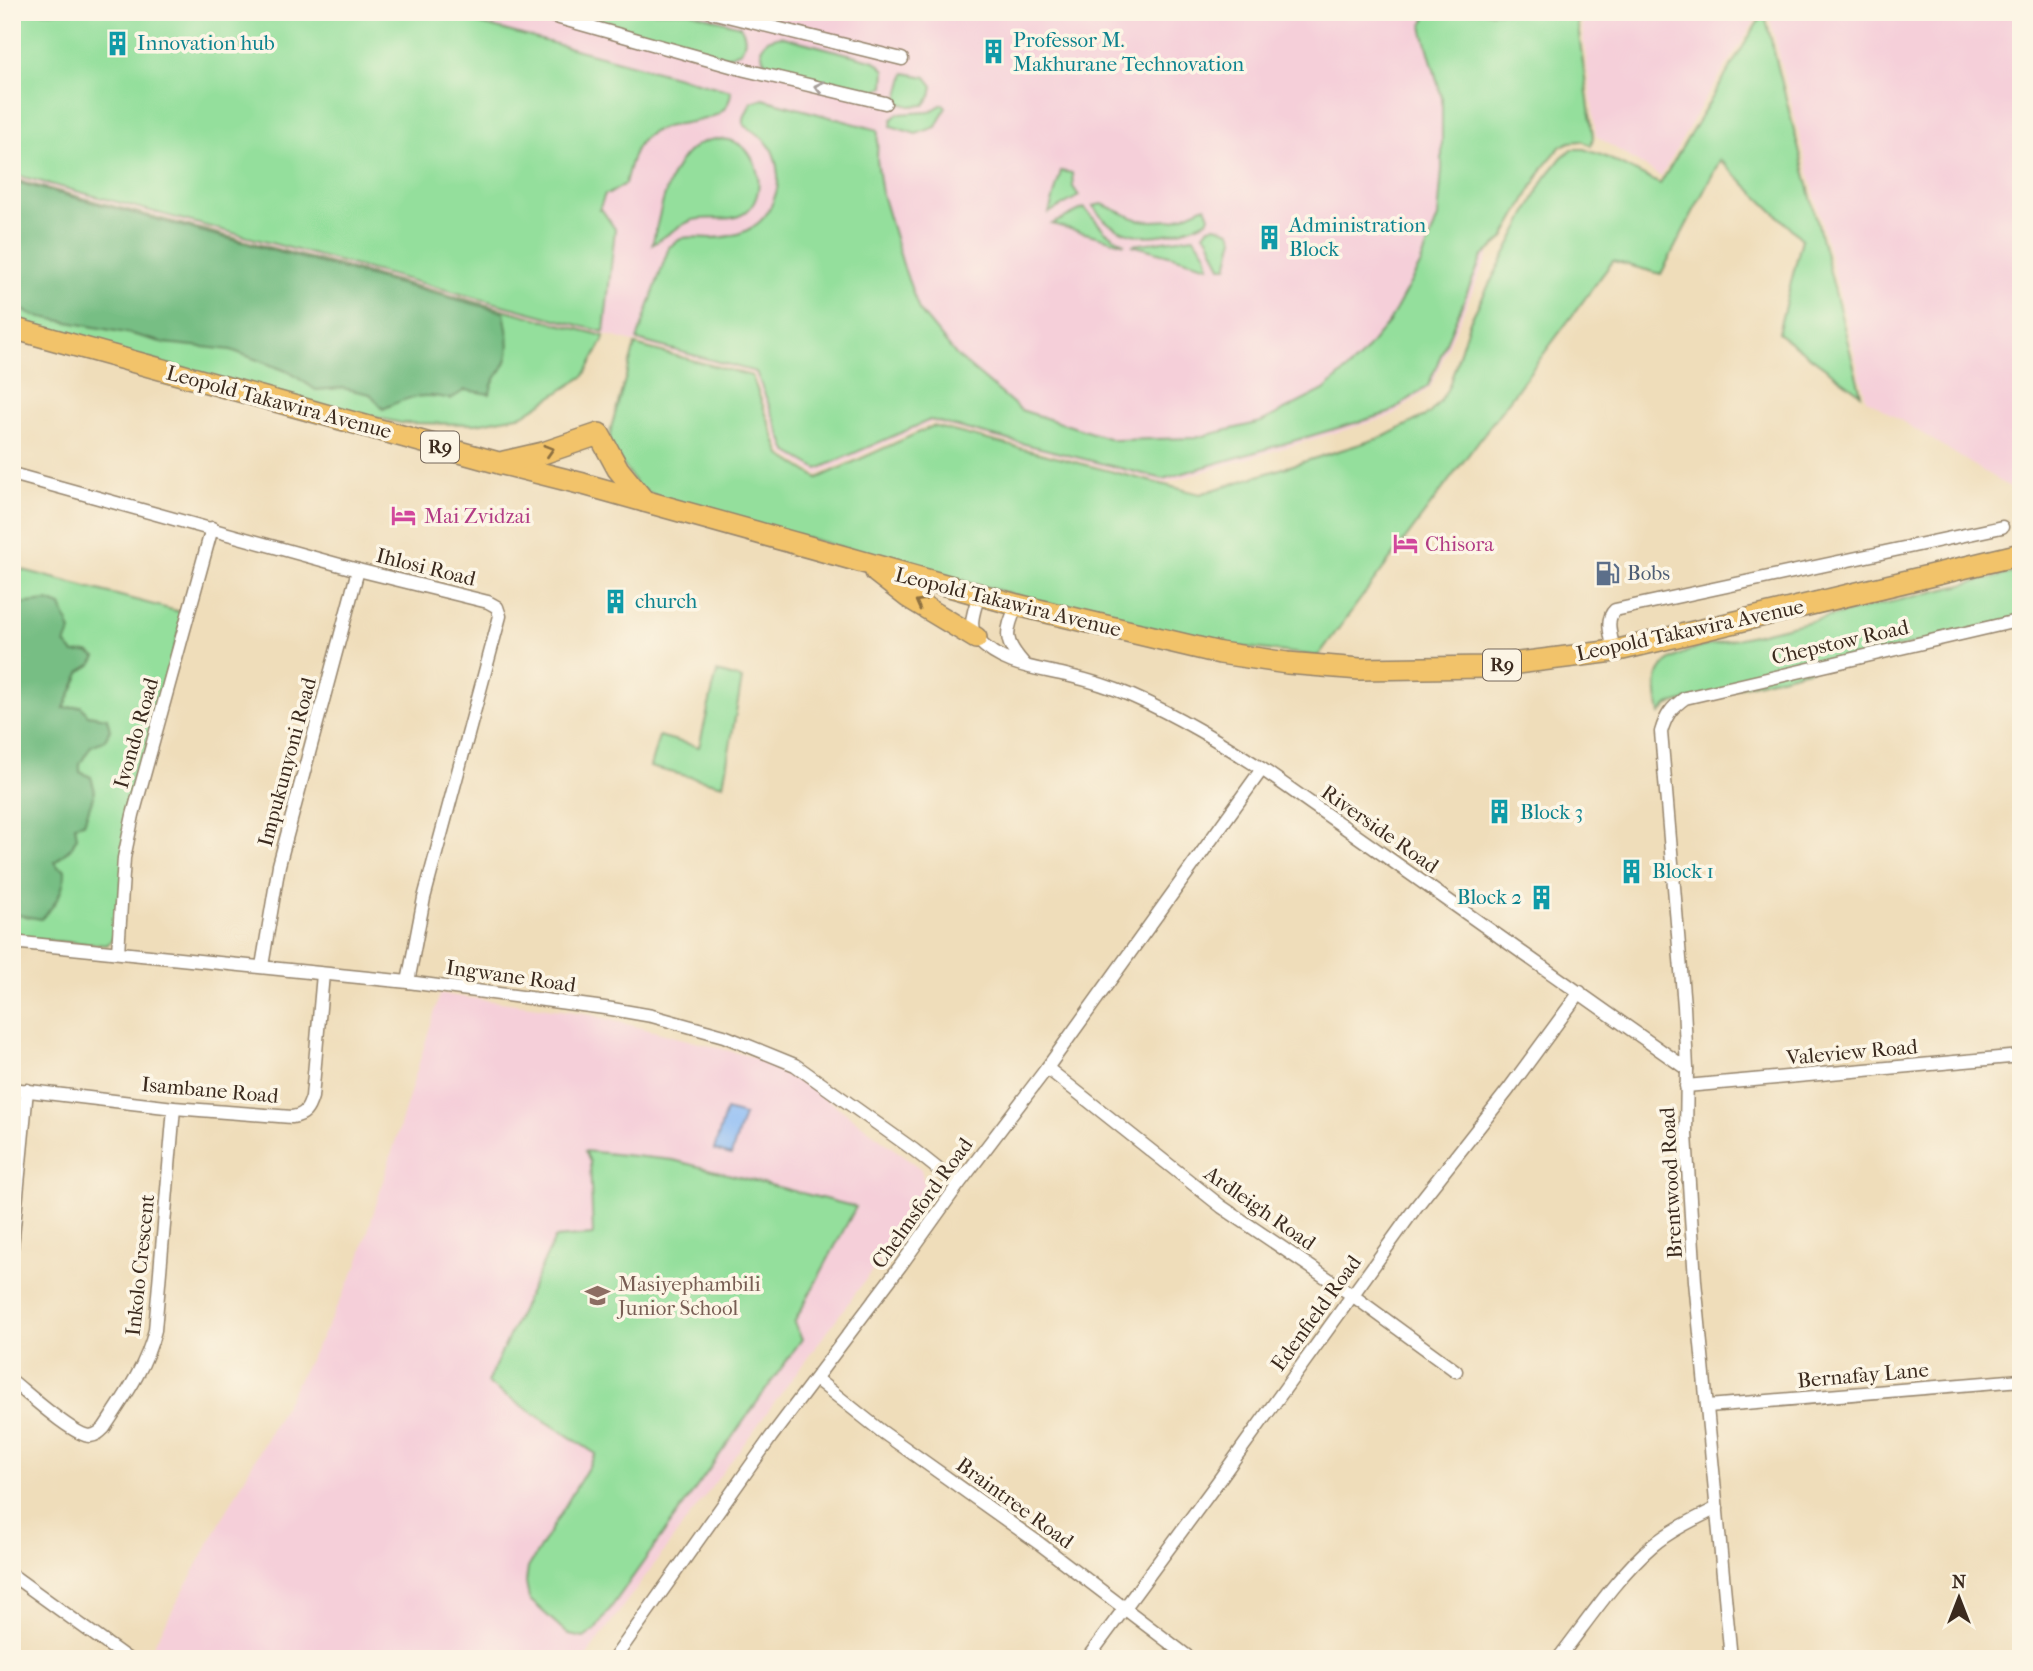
<svg xmlns="http://www.w3.org/2000/svg" width="2033" height="1671" viewBox="0 0 2033 1671" font-family="'IM FELL French Canon',serif">
  <style>
    .built { fill: #f5cfd9 }
    .green { fill: #94df9c; stroke: #68845d; stroke-width: 2 }
    .forest { fill: #77be84; stroke: #597451; stroke-width: 2 }
    .water { fill: #8bbbf6; stroke: #63728a; stroke-width: 2 }
    .lines { fill: none; stroke-linecap: round; stroke-linejoin: round }
    .minor-casing { stroke: #95846c; stroke-width: 15 }
    .trunk-casing { stroke: #95846c; stroke-width: 24 }
    .minor { stroke: #fff; stroke-width: 12 }
    .trunk { stroke: #f2c36a; stroke-width: 21 }
    .oneway { stroke: #a79f9a }
    .oneway2 { stroke: #8d6f40 }
    .labels { text-anchor: middle; dominant-baseline: central; stroke-width: 7; stroke-linejoin: round; paint-order: stroke }
    .shield { fill: #fcf5e5; stroke: #75675a; stroke-width: 2 }
    .shield-label { font-size: 19px; font-weight: bold; fill: #3b2a1e }
    .culture-label { font-size: 21px; fill: #0d838f; stroke: #fcf5e5; text-anchor: start }
    .street-label { font-size: 21px; fill: #3b2a1e; stroke: #fcf5e5 }
    .hotel-label { font-size: 21px; fill: #b23c85; stroke: #fcf5e5; text-anchor: start }
    .service-label { font-size: 21px; fill: #4e5e75; stroke: #fcf5e5; text-anchor: start }
    .education-label { font-size: 21px; fill: #785e54; stroke: #fcf5e5; text-anchor: start }
  </style>
  <rect width="100%" height="100%" fill="#fcf5e5"/>
  <filter id="ink" filterUnits="userSpaceOnUse"><feTurbulence type="fractalNoise" baseFrequency=".0143" numOctaves="2"/><feDisplacementMap in="SourceGraphic" scale="14" xChannelSelector="R" yChannelSelector="G"/><feConvolveMatrix kernelMatrix="1 2 1 2 8 2 1 2 1" color-interpolation-filters="sRGB"/></filter>
  <filter id="wash" filterUnits="userSpaceOnUse"><feTurbulence type="fractalNoise" baseFrequency=".00686" numOctaves="4" result="noise"/><feDisplacementMap in="SourceGraphic" scale="28" xChannelSelector="R" yChannelSelector="G"/><feGaussianBlur stdDeviation="1.57" result="paint"/><feColorMatrix in="noise" values="0 0 0 0 0 0 0 0 0 0 0 0 0 0 0 0 0 1.4 0 .05"/><feComposite in="paint" operator="in"/></filter>
  <g filter="url(#wash)">
    <rect width="100%" height="100%" fill="#efddba"/>
    <!-- built -->
    <g class="built">
      <path d="M 12,12 L 1556,12 L 1515,194 L 1430,388 L 1392,416 L 1165,483 L 932,423 L 818,475 L 783,453 L 754,374 L 12,177 Z"/>
      <path d="M 1580,12 L 1761,12 L 1703,103 L 1661,177 L 1596,136 Z"/>
      <path d="M 1768,12 L 2021,12 L 2021,489 L 2014,490 L 1866,399 Z"/>
      <path d="M 440,994 L 584,1013 L 780,1064 L 921,1169 L 927,1197 L 584,1659 L 146,1659 L 327,1327 L 358,1264 Z"/>
    </g>
    <!-- green -->
    <g class="green">
      <path d="M 12,12 L 437,12 L 731,91 C 729,133 667,114 643,139 C 632,151 629,169 625,184 L 609,194 L 605,194 L 599,210 L 602,210 L 615,229 L 604,332 L 12,174 Z"/>
      <path d="M 563,12 L 690,12 L 740,26 C 746,34 746,43 741,51 L 727,57 Z"/>
      <path d="M 1429,12 L 1576,12 L 1593,137 L 1591,146 L 1582,141 L 1570,142 L 1561,146 L 1544,166 L 1503,239 L 1482,257 L 1428,386 L 1389,413 L 1163,479 L 930,420 L 818,469 L 787,451 L 756,372 L 637,340 L 669,247 C 674,244 677,240 683,238 C 691,236 701,238 710,238 C 734,238 759,230 770,208 C 775,198 779,187 778,176 C 776,148 768,140 744,125 L 744,118 L 751,102 L 763,99 L 878,130 L 877,160 L 882,194 L 904,268 L 919,310 L 957,356 L 1021,410 L 1114,440 L 1195,438 L 1261,422 L 1324,390 L 1359,359 L 1389,322 L 1420,265 L 1438,217 L 1442,169 L 1442,98 L 1423,31 L 1423,23 Z"/>
      <path d="M 1764,12 L 1861,394 L 1778,333 L 1802,239 L 1720,160 L 1661,274 L 1613,261 L 1318,656 L 1225,645 L 1044,603 L 658,497 L 638,487 L 609,444 L 611,428 L 635,345 L 752,376 L 781,455 L 818,478 L 933,426 L 1200,494 L 1383,437 L 1429,414 L 1440,402 L 1449,386 L 1469,323 L 1545,178 L 1562,157 L 1572,149 L 1584,149 L 1606,157 L 1660,184 Z"/>
      <path d="M 780,36 L 875,61 L 885,70 L 884,86 L 873,94 L 865,95 L 771,68 L 763,59 L 761,49 L 767,40 Z"/>
      <path d="M 905,73 L 926,77 L 933,86 L 931,96 L 924,105 L 910,106 L 899,103 L 898,99 Z"/>
      <path d="M 943,104 L 946,107 L 936,127 L 916,134 L 891,126 L 892,119 L 897,114 L 929,112 Z"/>
      <path d="M 716,139 C 722,139 730,139 737,143 C 760,155 767,195 746,212 C 731,224 709,215 693,220 C 677,226 666,236 652,245 C 662,209 669,144 716,139 Z"/>
      <path d="M 1061,171 L 1072,173 L 1073,187 L 1079,196 L 1049,213 Z"/>
      <path d="M 12,179 L 604,336 L 603,341 L 584,376 L 523,415 L 476,424 L 401,423 L 303,402 L 12,322 Z"/>
      <path d="M 1102,204 L 1138,220 L 1153,221 L 1174,220 L 1205,206 L 1209,216 L 1207,221 C 1168,238 1120,248 1093,206 Z"/>
      <path d="M 1084,208 L 1105,231 L 1125,244 L 1052,224 Z"/>
      <path d="M 1216,226 L 1230,231 L 1234,238 L 1227,267 L 1221,267 L 1209,239 L 1204,234 L 1209,227 Z"/>
      <path d="M 1194,237 L 1206,253 L 1209,266 L 1132,245 Z"/>
      <path d="M 12,567 L 184,613 L 130,814 L 116,935 L 107,945 L 12,938 Z"/>
      <path d="M 2021,571 L 2021,617 L 1668,705 L 1660,714 C 1653,674 1653,665 1694,649 Z"/>
      <path d="M 717,672 L 742,679 L 723,785 L 650,767 L 659,736 L 699,747 Z"/>
      <path d="M 585,1151 L 673,1160 L 856,1207 L 794,1323 L 802,1339 L 595,1630 L 584,1638 L 569,1635 L 529,1599 L 526,1582 L 528,1568 L 596,1454 L 487,1383 L 555,1238 L 593,1235 L 590,1162 Z"/>
    </g>
    <!-- forest -->
    <g class="forest">
      <path d="M 12,181 L 504,312 C 507,331 514,352 502,369 C 495,379 492,381 490,394 L 465,390 L 451,399 C 425,393 408,396 383,409 L 370,394 L 342,388 L 316,390 L 289,372 L 231,350 L 164,343 L 131,334 L 36,316 L 12,306 Z"/>
      <path d="M 48,601 L 61,606 L 71,631 L 65,643 L 74,653 L 88,652 L 96,657 L 92,664 L 81,671 L 64,708 L 81,706 L 88,715 L 107,718 L 110,730 L 104,741 L 91,746 L 80,764 L 80,772 L 91,777 L 95,791 L 84,823 L 75,825 L 77,837 L 71,848 L 55,862 L 58,867 L 65,870 C 65,889 55,906 41,919 L 12,914 L 12,602 L 17,604 Z"/>
    </g>
    <!-- water -->
    <path class="water" d="M 726,1110 L 744,1115 L 731,1155 L 714,1150 Z"/>
  </g>
  <g filter="url(#ink)">
    <g class="lines">
      <defs>
        <g id="minor">
          <path d="M 538,12 L 745,70 L 885,103"/>
          <path d="M 711,12 L 902,59"/>
          <path d="M 12,474 L 358,570 L 488,602 L 497,607 L 500,616 L 424,898 L 408,982"/>
          <path d="M 979,595 C 974,610 967,628 978,640 C 1001,665 1035,668 1066,675 C 1088,680 1111,687 1132,696 C 1178,716 1220,742 1262,769 L 1687,1069"/>
          <path d="M 1017,605 C 1004,634 1004,642 1025,665"/>
          <path d="M 1614,651 C 1612,638 1604,620 1615,610 L 2002,527"/>
          <path d="M 12,942 L 408,982 L 612,1009 L 652,1016 L 724,1036 L 795,1065 L 914,1150 L 958,1185"/>
          <path d="M 118,952 L 124,858 L 133,815 L 212,528"/>
          <path d="M 262,966 L 279,865 L 358,570"/>
          <path d="M 1047,1068 L 1222,1207 L 1352,1295 L 1456,1371"/>
          <path d="M 1686,1086 L 2021,1056"/>
          <path d="M 12,1089 L 174,1108 L 292,1117 C 305,1115 308,1110 312,1097 L 323,974"/>
          <path d="M 12,1247 L 27,1090"/>
          <path d="M 816,1379 L 881,1431 L 1040,1544 L 1191,1659"/>
          <path d="M 12,1381 C 27,1393 74,1436 90,1436 C 97,1435 100,1432 104,1428 C 125,1396 146,1367 155,1330 L 174,1108"/>
          <path d="M 1708,1406 L 2021,1380"/>
          <path d="M 12,1575 L 128,1659"/>
          <path d="M 614,1659 L 771,1437 L 901,1265 L 958,1185 L 1047,1068 L 1262,769"/>
          <path d="M 1087,1659 L 1214,1487 L 1416,1207 L 1508,1090 L 1580,992"/>
          <path d="M 1558,1659 C 1587,1622 1617,1576 1652,1546 C 1671,1530 1695,1519 1717,1508"/>
          <path d="M 1731,1659 L 1695,1281 L 1686,1134 L 1687,1069 L 1684,1006 L 1661,732 C 1666,715 1671,708 1685,698 L 2021,620"/>
        </g>
        <g id="trunk">
          <path d="M 12,328 L 499,463 L 583,484 L 1017,605 L 1220,653 L 1287,663 L 1360,669 L 1486,667 L 1614,651 L 2021,554"/>
          <path d="M 504,462 L 543,453 L 599,434 L 618,469 L 644,501"/>
          <path d="M 876,572 L 908,597 L 976,638"/>
        </g>
      </defs>
      <!-- minor casing -->
      <use href="#minor" class="minor-casing"/>
      <!-- trunk casing -->
      <use href="#trunk" class="trunk-casing"/>
      <!-- minor -->
      <use href="#minor" class="minor"/>
      <!-- trunk -->
      <use href="#trunk" class="trunk"/>
    </g>
    <!-- one-way arrows -->
    <defs><path id="oneway-chevron" d="M-2-3.5L2.5 0L-2 3.5" fill="none" stroke-width="1.6" stroke-linecap="round" stroke-linejoin="round" transform="scale(1.75)"/></defs>
    <use class="oneway" href="#oneway-chevron" transform="translate(819 87) rotate(-167)"/>
    <g class="oneway2">
      <use href="#oneway-chevron" transform="translate(549 450) rotate(-17)"/>
      <use href="#oneway-chevron" transform="translate(920 603) rotate(-151)"/>
    </g>
  </g>
  <!-- icons -->
  <defs>
    <symbol id="building-bare" viewBox="-9 -9 18 18"><path d="M-4-6H4V6H1V3H-1V6H-4ZM-2.5-4.3h1.7v1.8h-1.7ZM.8-4.3h1.7v1.8H.8ZM-2.5-1h1.7V.8h-1.7ZM.8-1h1.7V.8H.8Z" fill="#0f9aa8" stroke="#fcf5e5" stroke-width="2.5" paint-order="stroke"/></symbol>
    <symbol id="hotel-bare" viewBox="-9 -9 18 18"><path d="M-6-4.5h1.5V1H6V5H4.5V3h-9V5H-6ZM-4 0a1.8 1.8 0 1 1 3.6 0ZM.5 0V-2.5h3Q6-2.5 6 0Z" fill="#d1479c" stroke="#fcf5e5" stroke-width="2.5" paint-order="stroke"/></symbol>
    <symbol id="fuel-bare" viewBox="-9 -9 18 18"><path d="M-5.5-6h7V0h2V4h1.3V-2.5L3-4.5l.8-.8L6-3V5H2.5V1h-1V6h-7ZM-4.2-4.7v3.2H.2V-4.7Z" fill="#5c6f8a" stroke="#fcf5e5" stroke-width="2.5" paint-order="stroke"/></symbol>
    <symbol id="school-bare" viewBox="-9 -9 18 18"><path d="M0-5L7-2L0 1L-7-2ZM-4 1L0 2.5L4 1V4Q0 6-4 4Z" fill="#8d6e63" stroke="#fcf5e5" stroke-width="2.5" paint-order="stroke"/></symbol>
  </defs>
  <g fill-rule="evenodd">
    <use href="#building-bare" x="100" y="26" width="35" height="35"/>
    <use href="#building-bare" x="976" y="34" width="35" height="35"/>
    <use href="#building-bare" x="1252" y="220" width="35" height="35"/>
    <use href="#hotel-bare" x="386" y="498" width="35" height="35"/>
    <use href="#hotel-bare" x="1388" y="526" width="35" height="35"/>
    <use href="#fuel-bare" x="1590" y="556" width="35" height="35"/>
    <use href="#building-bare" x="598" y="584" width="35" height="35"/>
    <use href="#building-bare" x="1482" y="794" width="35" height="35"/>
    <use href="#building-bare" x="1614" y="854" width="35" height="35"/>
    <use href="#building-bare" x="1524" y="880" width="35" height="35"/>
    <use href="#school-bare" x="580" y="1278" width="35" height="35"/>
  </g>
  <g class="labels">
    <!-- shield labels -->
    <g class="shield">
      <rect x="421" y="431.5" width="38" height="31" rx="5"/>
      <rect x="1483" y="649.5" width="38" height="31" rx="5"/>
    </g>
    <g class="shield-label">
      <text x="440" y="447">R9</text>
      <text x="1502" y="665">R9</text>
    </g>
    <!-- culture labels -->
    <g class="culture-label">
      <text x="1013" y="40">Professor M.<tspan x="1013" dy="24">Makhurane Technovation</tspan></text>
      <text x="137" y="43">Innovation hub</text>
      <text x="1289" y="225">Administration<tspan x="1289" dy="24">Block</tspan></text>
      <text x="635" y="601">church</text>
      <text x="1520" y="812">Block 3</text>
      <text x="1652" y="871">Block 1</text>
      <text x="1522" y="897" text-anchor="end">Block 2</text>
    </g>
    <!-- street labels -->
    <g class="street-label">
      <text transform="translate(279 402) rotate(15)">Leopold Takawira Avenue</text>
      <text transform="translate(426 567) rotate(14)">Ihlosi Road</text>
      <text transform="translate(1008 602) rotate(14)">Leopold Takawira Avenue</text>
      <text transform="translate(1690 630) rotate(-12)">Leopold Takawira Avenue</text>
      <text transform="translate(1840 642) rotate(-13)">Chepstow Road</text>
      <text transform="translate(136 733) rotate(-74)">Ivondo Road</text>
      <text transform="translate(287 762) rotate(-75)">Impukunyoni Road</text>
      <text transform="translate(1380 829) rotate(35)">Riverside Road</text>
      <text transform="translate(511 976) rotate(8)">Ingwane Road</text>
      <text transform="translate(1852 1052) rotate(-5)">Valeview Road</text>
      <text transform="translate(210 1090) rotate(5)">Isambane Road</text>
      <text transform="translate(1671 1183) rotate(-93)">Brentwood Road</text>
      <text transform="translate(922 1203) rotate(-54)">Chelmsford Road</text>
      <text transform="translate(1260 1208) rotate(35)">Ardleigh Road</text>
      <text transform="translate(140 1265) rotate(-84)">Inkolo Crescent</text>
      <text transform="translate(1316 1313) rotate(-54)">Edenfield Road</text>
      <text transform="translate(1863 1375) rotate(-5)">Bernafay Lane</text>
      <text transform="translate(1015 1503) rotate(36)">Braintree Road</text>
    </g>
    <!-- hotel labels -->
    <g class="hotel-label">
      <text x="424" y="516">Mai Zvidzai</text>
      <text x="1425" y="544">Chisora</text>
    </g>
    <!-- service labels -->
    <g class="service-label">
      <text x="1627" y="573">Bobs</text>
    </g>
    <!-- education labels -->
    <g class="education-label">
      <text x="618" y="1284">Masiyephambili<tspan x="618" dy="24">Junior School</tspan></text>
    </g>
  </g>
  <!-- margin -->
  <rect width="2033" height="1671" fill="none" stroke="#fcf5e5" stroke-width="42"/>
  <!-- north arrow -->
  <g transform="translate(1959 1598)" stroke="#fcf5e5" stroke-width="5" paint-order="stroke">
  <path d="M0-5L12 26L0 18L-12 26Z" fill="#3b2a1e"/>
  <text y="-10" font-size="19" font-weight="bold" text-anchor="middle" fill="#3b2a1e">N</text>
  </g>
</svg>
